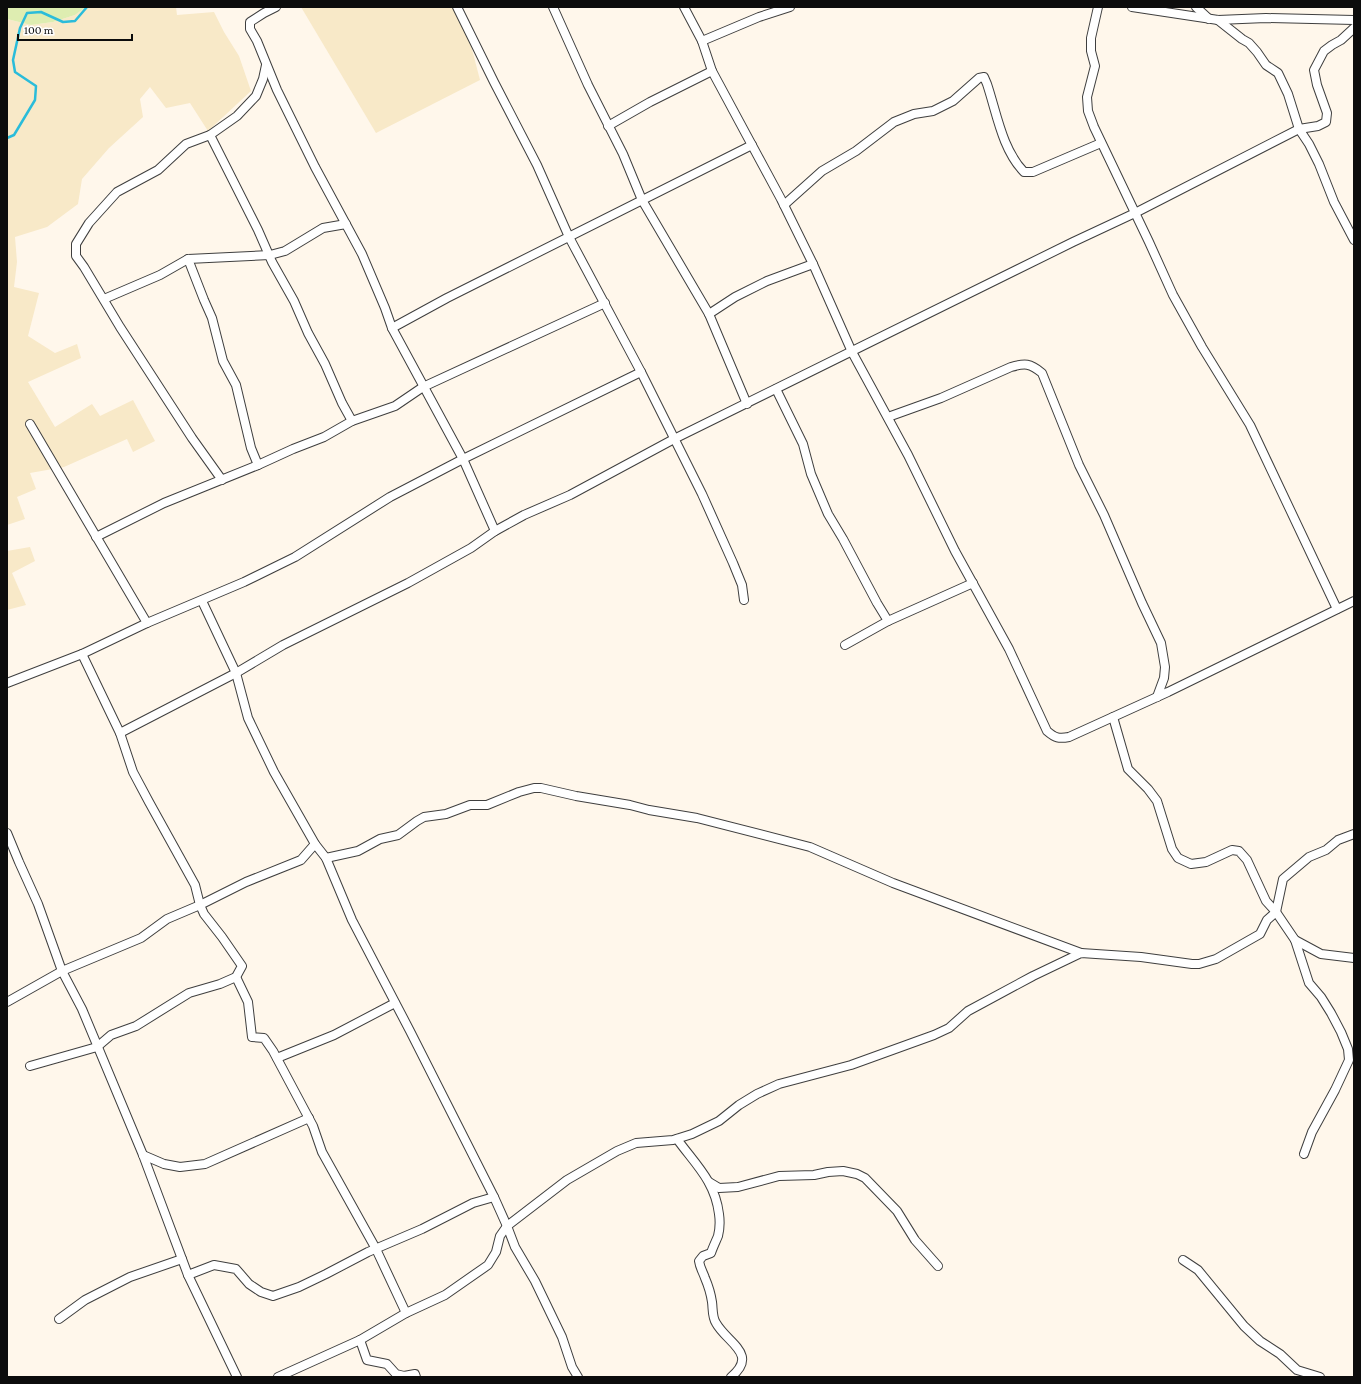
<svg xmlns="http://www.w3.org/2000/svg" width="1361" height="1384" viewBox="0 0 1361 1384" font-family="'Crimson Pro',serif">
  <style>
    .farmland { fill: #f8e9c8 }
    .green { fill: #deedb1 }
    .lines { fill: none; stroke-linecap: round; stroke-linejoin: round }
    .stream { stroke: #2abcda; stroke-width: 2.5 }
    .street-casing { stroke: #3f3f3f; stroke-width: 10 }
    .street { stroke: #fff; stroke-width: 8 }
  </style>
  <rect width="100%" height="100%" fill="#fff7eb"/>
  <!-- farmland -->
  <g class="farmland">
    <path d="M 86,7 L 176,7 L 177,15 L 214,12 L 224,32 L 239,56 L 251,91 L 208,131 L 190,103 L 166,108 L 150,87 L 140,99 L 143,117 L 109,148 L 82,179 L 78,204 L 47,227 L 15,237 L 17,262 L 14,287 L 39,293 L 28,336 L 55,353 L 77,344 L 81,358 L 28,382 L 55,427 L 92,404 L 100,416 L 133,400 L 155,441 L 133,452 L 127,439 L 64,467 L 30,473 L 36,489 L 17,497 L 25,519 L 7,525 L 7,19 L 31,25 L 53,22 L 75,15 Z"/>
    <path d="M 301,7 L 461,7 L 480,80 L 376,133 Z"/>
    <path d="M 30,547 L 35,561 L 12,573 L 26,605 L 7,610 L 7,551 Z"/>
  </g>
  <!-- green -->
  <path class="green" d="M 7,7 L 86,7 L 75,15 L 53,22 L 31,25 L 7,19 Z"/>
  <g class="lines">
    <!-- stream -->
    <path class="stream" d="M 7,138 L 14,135 L 35,100 L 36,86 L 15,72 L 13,60 L 20,28 L 27,13 L 41,12 L 63,22 L 75,21 L 87,7"/>
    <defs>
      <g id="street">
        <path d="M 276,7 L 264,13 L 250,22 L 250,29 L 257,41 L 277,90 L 315,167 L 362,254 L 385,308 L 392,328 L 463,459 L 495,531"/>
        <path d="M 457,7 L 494,82 L 537,165 L 569,237 L 641,372 L 702,494 L 733,563 L 742,585 L 744,600"/>
        <path d="M 553,7 L 588,85 L 623,154 L 642,200 L 709,314 L 747,404"/>
        <path d="M 684,7 L 702,41 L 712,71 L 781,199 L 813,264 L 852,352 L 908,455 L 955,551 L 1009,649 L 1047,731 C 1055,738 1059,739 1069,737 L 1168,692 L 1354,601"/>
        <path d="M 1098,7 L 1091,38 L 1091,51 L 1095,66 L 1087,97 L 1088,111 L 1094,127 L 1149,242 L 1173,295 L 1202,347 L 1250,425 L 1337,609"/>
        <path d="M 1132,7 L 1218,20 L 1266,18 L 1354,20"/>
        <path d="M 1196,7 L 1209,19"/>
        <path d="M 1218,20 L 1242,39 L 1249,43 L 1257,52 L 1266,65 L 1278,73 L 1288,94 L 1299,129 L 1309,144 L 1319,164 L 1334,202 L 1354,240"/>
        <path d="M 702,41 L 759,17 L 790,7"/>
        <path d="M 608,126 L 650,102 L 712,71"/>
        <path d="M 210,135 L 258,230 L 272,262 L 294,301 L 308,333 L 325,364 L 342,403 L 352,421"/>
        <path d="M 784,205 L 822,171 L 856,151 L 894,122 L 914,114 L 933,111 L 953,101 L 979,78 L 984,77 L 987,84 C 997,114 1002,149 1024,172 L 1033,172 L 1101,143"/>
        <path d="M 188,259 L 204,300 L 212,318 L 223,361 L 236,385 L 251,448 L 258,465"/>
        <path d="M 104,299 L 160,275 L 188,259 L 270,255 L 285,251 L 323,228 L 346,224"/>
        <path d="M 709,314 L 735,297 L 767,281 L 813,264"/>
        <path d="M 392,328 L 447,298 L 752,145"/>
        <path d="M 776,389 L 803,444 L 811,474 L 828,514 L 843,539 L 877,603 L 888,621"/>
        <path d="M 888,417 L 941,398 L 1011,367 C 1025,363 1030,363 1042,373 L 1079,465 L 1104,515 L 1142,603 L 1161,643 L 1165,667 L 1164,678 L 1157,697"/>
        <path d="M 30,424 L 147,623"/>
        <path d="M 222,480 L 192,438 L 120,327 L 84,267 L 76,256 L 76,244 L 89,223 L 117,192 L 158,170 L 186,144 L 210,135 L 237,116 L 256,96 L 263,79 L 266,65"/>
        <path d="M 96,537 L 164,503 L 258,465 L 293,449 L 324,437 L 352,421 L 395,406 L 423,387 L 605,303"/>
        <path d="M 202,601 L 236,673 L 248,718 L 274,772 L 315,844 L 326,858 L 352,920 L 410,1031 L 494,1197 L 507,1226 L 515,1247 L 535,1281 L 562,1337 L 572,1367 L 578,1377"/>
        <path d="M 845,645 L 888,621 L 973,583"/>
        <path d="M 7,683 L 82,654 L 147,623 L 244,582 L 295,557 L 390,497 L 463,459 L 641,372"/>
        <path d="M 1113,717 L 1128,769 L 1148,789 L 1157,801 L 1172,849 L 1178,858 L 1191,864 L 1206,862 L 1232,850 L 1239,851 L 1247,860 L 1266,901 L 1276,912 L 1295,940 L 1309,983 L 1321,997 L 1331,1013 L 1341,1032 L 1348,1049 L 1349,1060 L 1335,1090 L 1312,1132 L 1304,1154"/>
        <path d="M 120,733 L 236,673 L 283,645 L 408,583 L 471,548 L 495,531 L 524,515 L 570,495 L 674,439 L 1073,242 L 1135,213 L 1299,129 L 1318,126 L 1326,122 L 1327,113 L 1317,85 L 1314,70 L 1324,51 L 1332,45 L 1341,40 L 1354,28"/>
        <path d="M 7,833 L 19,862 L 38,904 L 62,971 L 82,1009 L 143,1155 L 188,1275 L 237,1377"/>
        <path d="M 326,858 L 358,851 L 380,839 L 398,835 L 417,821 L 424,817 L 446,814 L 470,805 L 487,805 L 519,792 L 534,788 L 541,788 L 576,796 L 630,805 L 649,810 L 697,818 L 810,847 L 893,883 L 1081,953"/>
        <path d="M 1295,940 L 1321,954 L 1354,958"/>
        <path d="M 236,977 L 248,1002 L 252,1037 L 264,1038 L 273,1051 L 313,1126 L 322,1152 L 376,1249 L 406,1313"/>
        <path d="M 7,1002 L 62,971 L 141,938 L 167,919 L 200,905 L 246,882 L 301,860 L 315,844"/>
        <path d="M 277,1058 L 334,1035 L 395,1003"/>
        <path d="M 30,1066 L 97,1047 L 111,1035 L 136,1026 L 189,993 L 220,984 L 236,977 L 242,966 L 222,937 L 204,914 L 200,905 L 195,885 L 149,802 L 133,772 L 120,733 L 82,654"/>
        <path d="M 677,1139 C 695,1164 715,1181 719,1214 C 720,1221 720,1228 718,1236 C 716,1241 713,1247 711,1253 L 703,1256 L 699,1261 C 700,1268 703,1272 705,1278 C 708,1285 711,1295 712,1302 C 713,1309 712,1317 716,1323 C 727,1343 759,1354 731,1377"/>
        <path d="M 143,1155 L 164,1164 L 180,1167 L 205,1164 L 309,1118"/>
        <path d="M 709,1182 L 719,1188 L 738,1187 L 779,1176 L 814,1175 L 828,1172 L 843,1171 L 857,1174 L 865,1178 L 897,1211 L 915,1240 L 938,1266"/>
        <path d="M 1183,1260 L 1198,1270 L 1244,1326 L 1260,1341 L 1280,1354 L 1297,1370 L 1320,1377"/>
        <path d="M 188,1275 L 214,1265 L 236,1269 L 249,1284 L 261,1292 L 273,1296 L 299,1287 L 326,1274 L 368,1252 L 422,1229 L 473,1203 L 494,1197"/>
        <path d="M 59,1319 L 85,1300 L 130,1277 L 182,1259"/>
        <path d="M 360,1340 L 367,1360 L 387,1364 L 396,1374 L 404,1376 L 415,1374 L 416,1377"/>
        <path d="M 278,1377 L 360,1340 L 406,1313 L 445,1295 L 488,1265 L 496,1252 L 500,1236 L 507,1226 L 567,1180 L 617,1151 L 636,1143 L 673,1140 L 692,1134 L 719,1121 L 739,1105 L 757,1094 L 779,1084 L 851,1065 L 934,1035 L 949,1028 L 968,1011 L 1033,976 L 1081,953 L 1141,957 L 1192,964 L 1199,964 L 1216,959 L 1260,934 L 1267,920 L 1276,912 L 1283,879 L 1309,857 L 1326,850 L 1338,840 L 1354,834"/>
      </g>
    </defs>
    <!-- street casing -->
    <use href="#street" class="street-casing"/>
    <!-- street -->
    <use href="#street" class="street"/>
  </g>
  <!-- border -->
  <rect width="1361" height="1384" fill="none" stroke="#0c0c0c" stroke-width="16"/>
  <!-- scale -->
  <path d="M18 34v6h114v-6" fill="none" stroke="#0c0c0c" stroke-width="2"/>
  <text x="24" y="34" font-size="12" fill="#0c0c0c" stroke="#ffffff" stroke-width="3" paint-order="stroke">100 m</text>
</svg>
